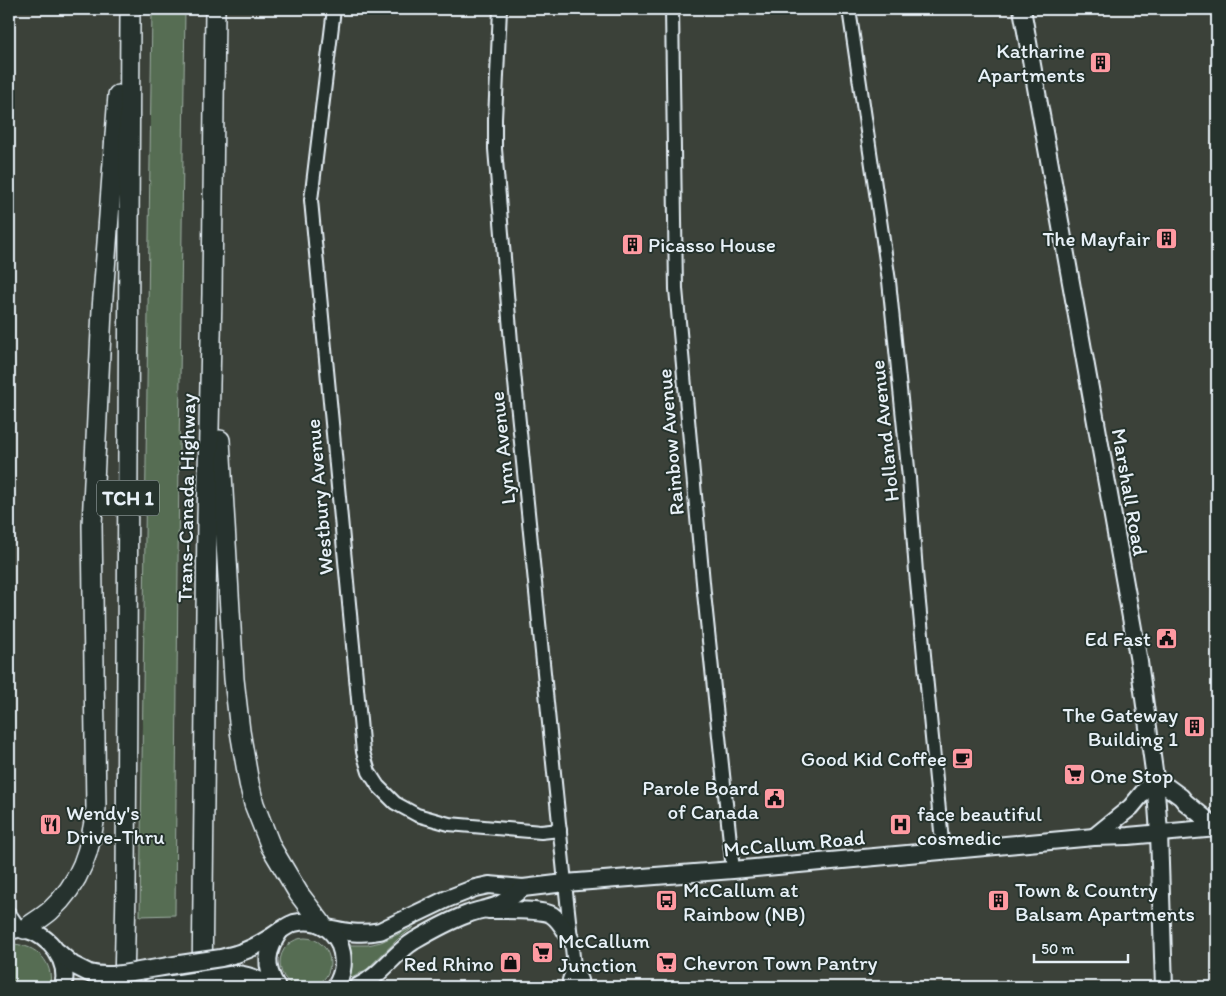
<svg xmlns="http://www.w3.org/2000/svg" width="1226" height="996" viewBox="0 0 1226 996" font-family="Itim,sans-serif">
  <style>
    .green { fill: #566d52; stroke: #9fafa5 }
    .lines { fill: none; stroke-linecap: round; stroke-linejoin: round }
    .minor-casing { stroke: #e8f1f8; stroke-width: 16 }
    .major-casing { stroke: #e8f1f8; stroke-width: 20 }
    .highway-casing { stroke: #e8f1f8; stroke-width: 22 }
    .minor { stroke: #26332d; stroke-width: 12 }
    .major { stroke: #26332d; stroke-width: 16 }
    .highway { stroke: #26332d; stroke-width: 19 }
    .major-bridge-casing { stroke: #e8f1f8; stroke-width: 20; stroke-linecap: butt }
    .major-bridge { stroke: #26332d; stroke-width: 16 }
    .labels { text-anchor: middle; dominant-baseline: central; stroke-width: 4; stroke-linejoin: round; paint-order: stroke }
    .shield { fill: #26332d; stroke: #aeb8bb; stroke-width: 1 }
    .shield-label { font-size: 20px; font-weight: bold; fill: #e8f1f8 }
    .poi-label { font-size: 21px; fill: #e8f1f8; stroke: #26332d; text-anchor: start }
    .street-label { font-size: 21px; fill: #e8f1f8; stroke: #26332d }
  </style>
  <rect width="100%" height="100%" fill="#3b4139"/>
  <filter id="ink" filterUnits="userSpaceOnUse"><feTurbulence type="fractalNoise" baseFrequency=".02" numOctaves="2"/><feDisplacementMap in="SourceGraphic" scale="10" xChannelSelector="R" yChannelSelector="G"/><feConvolveMatrix kernelMatrix="1 2 1 2 8 2 1 2 1" color-interpolation-filters="sRGB"/></filter>
  <g filter="url(#ink)">
    <!-- green -->
    <g class="green">
      <path d="M 152,9 L 185,9 L 179,454 L 175,915 L 140,916 Z"/>
      <path d="M 414,927 L 398,939 L 367,969 L 352,978 L 350,977 C 353,966 352,957 349,945 L 368,945 L 381,942 Z"/>
      <circle cx="305" cy="963" r="25"/>
      <path d="M 12,944 C 37,945 54,962 50,987 L 9,987 L 9,945 Z"/>
    </g>
    <g class="lines">
      <defs>
        <g id="minor">
          <path d="M 334,9 L 311,200 L 363,752 L 369,772 L 378,786 L 395,803 L 417,815 L 449,824 L 541,832 L 560,830"/>
          <path d="M 500,9 L 495,119 L 495,149 L 511,342 L 565,883 L 574,966 L 581,980 L 582,987"/>
          <path d="M 672,9 L 676,289 L 704,593 L 733,870"/>
          <path d="M 849,9 L 889,281 L 909,478 L 916,572 L 943,852"/>
          <path d="M 9,913 L 20,929"/>
          <path d="M 569,987 L 569,980 L 574,966"/>
        </g>
        <g id="major">
          <path d="M 1022,9 L 1139,662 L 1155,778 L 1159,833 L 1164,987"/>
          <path d="M 1155,778 L 1181,797 L 1185,802 L 1217,828"/>
          <path d="M 1094,837 L 1131,807 L 1155,778"/>
          <path d="M 488,910 C 501,910 543,909 552,915 C 561,921 565,931 571,940"/>
          <path d="M 327,928 C 346,932 360,935 380,931 L 447,899 L 475,888 L 489,885 L 523,888 L 565,883 L 733,870 L 1094,837 L 1128,836 L 1217,828"/>
          <path d="M 9,931 C 14,930 20,928 25,929 C 50,936 70,961 63,987"/>
          <path d="M 58,952 L 73,965 L 89,973"/>
          <path d="M 236,954 C 249,950 260,944 271,937 C 278,932 286,926 294,923 C 314,918 330,925 339,943 C 345,958 344,974 335,987"/>
          <path d="M 145,970 L 180,964"/>
          <path d="M 236,974 C 249,975 259,979 270,987"/>
          <path d="M 151,987 L 180,983"/>
          <path d="M 277,987 C 264,966 266,951 280,931"/>
          <path d="M 357,987 C 380,977 393,954 414,941 C 431,931 449,921 468,914 C 478,910 489,909 498,905 C 507,901 515,894 523,888"/>
        </g>
        <g id="highway">
          <path d="M 220,440 L 234,679 L 240,731 L 249,783 L 254,804 L 271,847 L 299,894 L 321,923"/>
          <path d="M 24,929 C 33,923 42,918 50,911 C 81,883 91,849 96,808 L 92,525 L 102,310 L 118,95"/>
          <path d="M 124,987 L 126,888 L 130,9"/>
          <path d="M 202,987 L 207,519 L 212,294 L 215,9"/>
        </g>
      </defs>
      <!-- minor casing -->
      <use href="#minor" class="minor-casing"/>
      <!-- major casing -->
      <use href="#major" class="major-casing"/>
      <!-- highway casing -->
      <use href="#highway" class="highway-casing"/>
      <!-- minor -->
      <use href="#minor" class="minor"/>
      <!-- major -->
      <use href="#major" class="major"/>
      <!-- highway -->
      <use href="#highway" class="highway"/>
      <defs>
        <g id="major-bridge">
          <path d="M 180,964 L 221,958 L 236,954"/>
          <path d="M 89,973 C 108,978 127,973 145,970"/>
          <path d="M 180,983 L 236,974"/>
        </g>
      </defs>
      <!-- major-bridge casing -->
      <use href="#major-bridge" class="major-bridge-casing"/>
      <!-- major-bridge -->
      <use href="#major-bridge" class="major-bridge"/>
    </g>
  </g>
  <!-- icons -->
  <defs>
    <symbol id="building-square" viewBox="-11 -11 22 22"><rect x="-9" y="-9" width="18" height="18" rx="4" fill="#ff9aa2" stroke="#26332d"/><path d="M-4-6H4V6H1V3H-1V6H-4ZM-2.5-4.3h1.7v1.8h-1.7ZM.8-4.3h1.7v1.8H.8ZM-2.5-1h1.7V.8h-1.7ZM.8-1h1.7V.8H.8Z" fill="#111"/></symbol>
    <symbol id="civic-square" viewBox="-11 -11 22 22"><rect x="-9" y="-9" width="18" height="18" rx="4" fill="#ff9aa2" stroke="#26332d"/><path d="M-.6-6.5H3V-4.5H.6V-3L4-1V1h2V6H-6V1h2V-1L-.6-3ZM-1.2 2.5V6h2.4V2.5Z" fill="#111"/></symbol>
    <symbol id="cafe-square" viewBox="-11 -11 22 22"><rect x="-9" y="-9" width="18" height="18" rx="4" fill="#ff9aa2" stroke="#26332d"/><path d="M-5.5-4.5H6V0H3Q3 3.5 0 3.5H-2.5Q-5.5 3.5-5.5 0ZM3-3.2v2h1.7v-2ZM-6 4.5H4V6H-6Z" fill="#111"/></symbol>
    <symbol id="supermarket-square" viewBox="-11 -11 22 22"><rect x="-9" y="-9" width="18" height="18" rx="4" fill="#ff9aa2" stroke="#26332d"/><path d="M-6-5.5h2.5l.6 2H6L4.5 2H-2.5L-4.4-4H-6ZM-1.5 3.2a1.3 1.3 0 1 0 .1 0ZM3 3.2a1.3 1.3 0 1 0 .1 0Z" fill="#111"/></symbol>
    <symbol id="restaurant-square" viewBox="-11 -11 22 22"><rect x="-9" y="-9" width="18" height="18" rx="4" fill="#ff9aa2" stroke="#26332d"/><path d="M-5-6h1v4h1v-4h1v4h1v-4h1v5L-1.5 .5V6h-2V.5L-5-1ZM5-6V6H3V1.5H1.5Q1.5-4 5-6Z" fill="#111"/></symbol>
    <symbol id="hospital-square" viewBox="-11 -11 22 22"><rect x="-9" y="-9" width="18" height="18" rx="4" fill="#ff9aa2" stroke="#26332d"/><path d="M-5-5h3v3.5h4V-5h3V5h-3V1.5h-4V5h-3Z" fill="#111"/></symbol>
    <symbol id="bus-square" viewBox="-11 -11 22 22"><rect x="-9" y="-9" width="18" height="18" rx="4" fill="#ff9aa2" stroke="#26332d"/><path d="M-5-6H5V4H4V6H2V4H-2V6H-4V4H-5ZM-3.5-4V0h7V-4ZM-3.5 1.2v1.5H-2V1.2ZM2 1.2v1.5H3.5V1.2Z" fill="#111"/></symbol>
    <symbol id="shop-square" viewBox="-11 -11 22 22"><rect x="-9" y="-9" width="18" height="18" rx="4" fill="#ff9aa2" stroke="#26332d"/><path d="M-5-2.5h2.3a2.7 3.5 0 0 1 5.4 0H5L5.5 6h-11ZM-1.5-2.5h3a1.5 2.3 0 0 0-3 0Z" fill="#111"/></symbol>
  </defs>
  <g fill-rule="evenodd">
    <use href="#building-square" x="1088" y="50" width="25" height="25"/>
    <use href="#building-square" x="1154" y="226" width="25" height="25"/>
    <use href="#building-square" x="620" y="232" width="25" height="25"/>
    <use href="#civic-square" x="1154" y="626" width="25" height="25"/>
    <use href="#building-square" x="1182" y="714" width="25" height="25"/>
    <use href="#cafe-square" x="950" y="746" width="25" height="25"/>
    <use href="#supermarket-square" x="1062" y="762" width="25" height="25"/>
    <use href="#civic-square" x="762" y="786" width="25" height="25"/>
    <use href="#restaurant-square" x="38" y="812" width="25" height="25"/>
    <use href="#hospital-square" x="888" y="812" width="25" height="25"/>
    <use href="#bus-square" x="654" y="888" width="25" height="25"/>
    <use href="#building-square" x="986" y="888" width="25" height="25"/>
    <use href="#supermarket-square" x="530" y="940" width="25" height="25"/>
    <use href="#supermarket-square" x="654" y="950" width="25" height="25"/>
    <use href="#shop-square" x="498" y="950" width="25" height="25"/>
  </g>
  <g class="labels">
    <!-- shield labels -->
    <rect class="shield" x="97" y="480.5" width="62" height="35" rx="4"/>
    <g class="shield-label">
      <text x="128" y="498">TCH 1</text>
    </g>
    <!-- poi labels -->
    <g class="poi-label">
      <text x="1085" y="50" text-anchor="end">Katharine<tspan x="1085" dy="24">Apartments</tspan></text>
      <text x="1150" y="238" text-anchor="end">The Mayfair</text>
      <text x="648" y="244">Picasso House</text>
      <text x="1151" y="638" text-anchor="end">Ed Fast</text>
      <text x="1178" y="714" text-anchor="end">The Gateway<tspan x="1178" dy="24">Building 1</tspan></text>
      <text x="947" y="758" text-anchor="end">Good Kid Coffee</text>
      <text x="1090" y="775">One Stop</text>
      <text x="759" y="787" text-anchor="end">Parole Board<tspan x="759" dy="24">of Canada</tspan></text>
      <text x="66" y="812">Wendy's<tspan x="66" dy="24">Drive-Thru</tspan></text>
      <text x="917" y="813">face beautiful<tspan x="917" dy="24">cosmedic</tspan></text>
      <text x="683" y="889">McCallum at<tspan x="683" dy="24">Rainbow (NB)</tspan></text>
      <text x="1015" y="889">Town &amp; Country<tspan x="1015" dy="24">Balsam Apartments</tspan></text>
      <text x="558" y="940">McCallum<tspan x="558" dy="24">Junction</tspan></text>
      <text x="683" y="962">Chevron Town Pantry</text>
      <text x="494" y="963" text-anchor="end">Red Rhino</text>
    </g>
    <!-- street labels -->
    <g class="street-label">
      <text transform="translate(884 431) rotate(-96)">Holland Avenue</text>
      <text transform="translate(670 442) rotate(-95)">Rainbow Avenue</text>
      <text transform="translate(502 448) rotate(-96)">Lynn Avenue</text>
      <text transform="translate(1130 492) rotate(80)">Marshall Road</text>
      <text transform="translate(319 497) rotate(-95)">Westbury Avenue</text>
      <text transform="translate(186 498) rotate(-89)">Trans-Canada Highway</text>
      <text transform="translate(794 843) rotate(-5)">McCallum Road</text>
    </g>
  </g>
  <!-- margin -->
  <rect width="1226" height="996" fill="none" stroke="#26332d" stroke-width="30"/>
  <rect x="15" y="15" width="1196" height="966" fill="none" stroke="#e8f1f8" stroke-width="2" filter="url(#ink)"/>
  <!-- scale -->
  <path d="M1034 954v8h94v-8" fill="none" stroke="#e8f1f8" stroke-width="2.5"/>
  <text x="1041" y="954" font-size="15" fill="#e8f1f8" stroke="#26332d" stroke-width="4" paint-order="stroke">50 m</text>
</svg>
